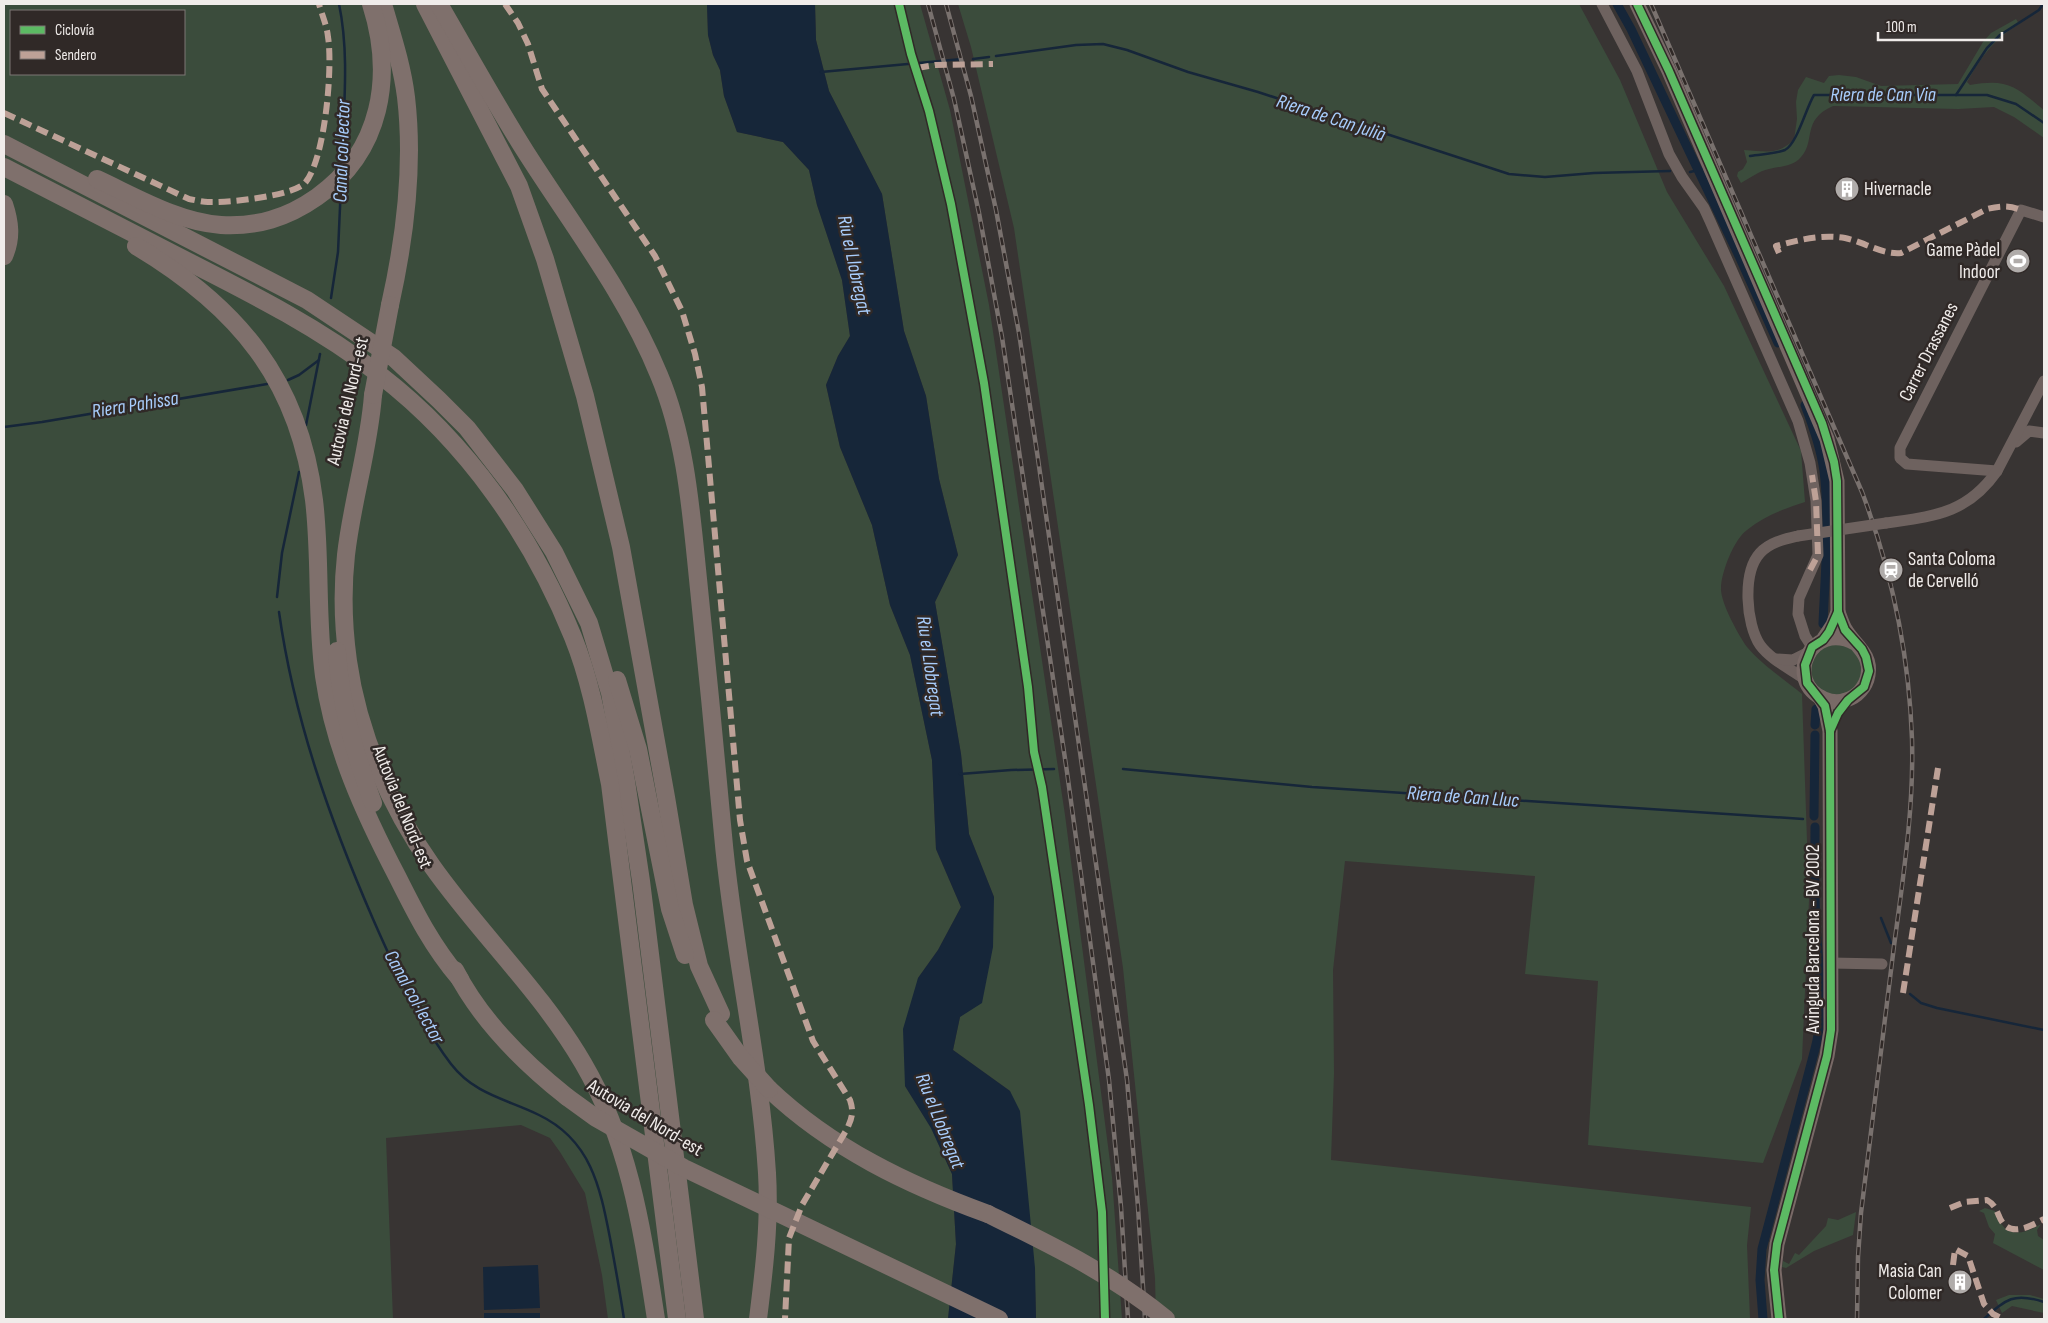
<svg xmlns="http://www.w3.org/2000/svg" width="2048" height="1323" viewBox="0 0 2048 1323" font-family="'Sofia Sans Condensed',sans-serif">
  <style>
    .green { fill: #3b4c3c; fill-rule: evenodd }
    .water { fill: #162639 }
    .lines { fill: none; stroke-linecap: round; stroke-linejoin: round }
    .stream { stroke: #162639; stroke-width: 2.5 }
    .canal { stroke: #162639; stroke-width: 9 }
    .minor { stroke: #6e625f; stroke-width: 11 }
    .major { stroke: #796a67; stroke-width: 15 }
    .highway { stroke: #7f706c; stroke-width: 18 }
    .rail-casing { stroke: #79716e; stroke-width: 4.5 }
    .rail { stroke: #302927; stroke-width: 2.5; stroke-dasharray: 8; stroke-linecap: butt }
    .minor-bridge { stroke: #6e625f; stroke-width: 11 }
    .highway-bridge { stroke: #7f706c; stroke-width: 18 }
    .quiet { stroke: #bda197; stroke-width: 6; stroke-dasharray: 12 6; stroke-linecap: butt }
    .cycleway-casing { stroke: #302927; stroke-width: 11 }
    .cycleway { stroke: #5cba63; stroke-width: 8 }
    .labels { text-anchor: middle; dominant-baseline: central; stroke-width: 5; stroke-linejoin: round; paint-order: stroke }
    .poi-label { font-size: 19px; fill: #f0ecea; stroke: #302927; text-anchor: start }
    .street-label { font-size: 19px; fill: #f0ecea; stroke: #302927 }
    .water-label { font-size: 20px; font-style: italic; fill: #a8cdfc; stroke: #302927 }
  </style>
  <rect width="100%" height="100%" fill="#383433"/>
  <!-- green -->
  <g class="green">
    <path d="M 4,4 L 707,4 L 708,35 L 713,55 L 720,70 L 724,96 L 737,132 L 783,142 L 809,170 L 817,205 L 842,280 L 850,336 L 838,356 L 826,385 L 840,447 L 872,525 L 890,605 L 910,655 L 932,760 L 936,849 L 961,907 L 938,950 L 918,978 L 905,1086 L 931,1128 L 952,1174 L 956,1244 L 948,1319 L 608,1319 L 602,1275 L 585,1193 L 560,1152 L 550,1138 L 521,1125 L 386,1138 L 393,1319 L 4,1319 ZM 11,11 L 184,11 L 184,74 L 11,74 Z"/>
    <path d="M 815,4 L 920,4 L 950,110 L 989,305 L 1065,815 L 1112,1177 L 1122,1319 L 1036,1319 C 1035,1242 1023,1167 1010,1091 L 953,1050 L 960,1017 L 994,897 L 969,834 L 961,754 L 935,602 L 958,555 L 939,479 L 926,396 L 904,331 L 882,194 L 829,91 L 816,40 Z"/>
    <path d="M 958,4 L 1579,4 L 1620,80 L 1667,192 L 1724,286 L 1801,451 L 1805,502 C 1784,509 1764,516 1747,530 C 1734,539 1721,573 1721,588 C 1720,602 1739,636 1747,647 C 1762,665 1784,679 1802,694 L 1809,900 L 1802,1059 L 1763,1163 L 1588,1145 L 1598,981 L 1525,974 L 1535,876 L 1345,861 L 1333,970 L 1334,1073 L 1331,1160 L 1751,1207 L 1747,1245 L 1750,1319 L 1156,1319 L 1155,1278 L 1123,968 L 1014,228 L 971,47 Z"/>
    <path d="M 2016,19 L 2019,24 C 1992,41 1983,55 1967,82 L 1970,85 C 2008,78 2016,87 2044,110 L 2044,138 L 2014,117 L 1994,107 L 1958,109 L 1833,106 C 1801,120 1816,141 1801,157 C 1793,167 1780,166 1769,169 C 1759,171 1750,178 1741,183 L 1737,176 L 1738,172 L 1743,169 L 1747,162 L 1744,150 C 1766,151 1776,156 1794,140 L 1797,119 L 1796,102 L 1798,90 L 1806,77 L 1824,83 L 1829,76 L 1839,75 L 1856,77 L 1881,86 L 1958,84 L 1983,42 L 1991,33 Z"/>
    <circle cx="1836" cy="670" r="26"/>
    <path d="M 1985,1208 L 1995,1211 C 1997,1215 1999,1222 2003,1226 C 2013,1238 2030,1231 2041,1224 L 2037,1230 L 2038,1236 L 2044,1240 L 2044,1270 L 1993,1243 L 1995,1234 L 1989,1227 L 1984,1213 L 1979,1211 Z"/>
    <path d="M 1856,1212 L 1853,1235 L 1814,1251 L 1786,1268 L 1782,1267 L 1783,1261 L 1789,1264 L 1795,1253 L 1799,1255 L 1826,1226 L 1828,1218 L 1838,1220 Z"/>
    <path d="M 2009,1295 L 2030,1295 L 2044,1299 L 2044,1313 L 2012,1306 L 2002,1313 L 1996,1300 Z"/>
  </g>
  <!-- water -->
  <g class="water">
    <path d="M 707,4 L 815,4 L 816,40 L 829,91 L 882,194 L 904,331 L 926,396 L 939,479 L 958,555 L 935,602 L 961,754 L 969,834 L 994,897 L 993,947 L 982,1003 L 960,1017 L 953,1050 L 1010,1091 L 1020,1111 L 1035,1268 L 1036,1319 L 948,1319 L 956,1244 L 952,1174 L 931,1128 L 905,1086 L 903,1029 L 918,978 L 938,950 L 961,907 L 936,849 L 932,760 L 910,655 L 890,605 L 872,525 L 840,447 L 826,385 L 838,356 L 850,336 L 842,280 L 817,205 L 809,170 L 783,142 L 737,132 L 724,96 L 720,70 L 713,55 L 708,35 Z"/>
    <path d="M 538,1265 L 540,1308 L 484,1310 L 483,1267 Z"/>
    <rect x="484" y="1313" width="56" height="6"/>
  </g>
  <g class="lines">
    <!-- stream -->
    <g class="stream">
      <path d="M 339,4 C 350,56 343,112 342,164"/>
      <path d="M 996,56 L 1076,45 L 1103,44 L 1127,50 L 1188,72 L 1258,92 L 1509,174 L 1545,177 L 1594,173 L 1670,171"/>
      <path d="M 973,59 L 989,57"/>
      <path d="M 821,72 L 962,59"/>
      <path d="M 1956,95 L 1987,48 L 2000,35 L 2039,10 L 2043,4"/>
      <path d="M 1750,156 C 1761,154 1775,154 1785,150 C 1797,144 1806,108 1814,95 L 1987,95 L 2016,104 L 2044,123"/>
      <path d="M 1690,172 L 1703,169"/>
      <path d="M 331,298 L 338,252 L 341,185"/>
      <path d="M 288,380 L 299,375 L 319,360"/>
      <path d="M 306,425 L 320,354"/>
      <path d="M 4,427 L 42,422 L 267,384"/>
      <path d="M 277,597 L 282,553 L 299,472"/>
      <path d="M 279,612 C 294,719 330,820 373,919 C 394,967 419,1022 451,1064 C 475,1095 507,1099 539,1115 C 591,1140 600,1187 610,1238 C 615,1265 620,1292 624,1319"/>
      <path d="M 1123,769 L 1312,787 L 1803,819"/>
      <path d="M 960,774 L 1011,770 L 1054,769"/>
      <path d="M 1881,918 L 1891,943"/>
      <path d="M 1910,994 L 1921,1003 L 1937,1008 L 2044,1030"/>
      <path d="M 1984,1319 C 2006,1299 2014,1292 2044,1302"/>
    </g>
    <!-- canal -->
    <g class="canal">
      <path d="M 1617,4 L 1631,29 L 1739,256 L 1778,343"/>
      <path d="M 1805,405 C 1813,426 1821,449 1824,471 C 1830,522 1825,574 1823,624"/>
      <path d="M 1815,725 L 1816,709"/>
      <path d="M 1814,816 L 1815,735"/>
      <path d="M 1763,1319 L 1760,1280 L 1762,1249 L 1815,1049 C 1826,1008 1818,965 1816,923 C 1814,891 1815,859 1815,827"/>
    </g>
    <!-- minor -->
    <g class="minor">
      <path d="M 1602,4 L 1637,71 L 1669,154 L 1682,177 L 1704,208 L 1710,221 L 1798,421 L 1810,463 L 1816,501 L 1818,555 L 1799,598 L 1798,614 L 1805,636 L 1812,647"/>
      <path d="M 2016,442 L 2029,431 L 2044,433"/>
      <path d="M 1997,471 L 1907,464 L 1900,458 L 1900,448 L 2021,210 L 2044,217"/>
      <path d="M 1886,523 C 1934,516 1967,514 1997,471 L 2044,381"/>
      <path d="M 1798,536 C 1785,539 1770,542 1760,553 C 1742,573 1746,624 1760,645 C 1771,660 1791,669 1806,680"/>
      <path d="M 1776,659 L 1793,660 L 1809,652"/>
      <path d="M 1831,963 L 1882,964"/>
    </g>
    <!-- major -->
    <g class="major">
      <path d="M 1637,4 L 1669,71 L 1827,439 L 1837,481 L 1838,612 L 1833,625 L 1823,640"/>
      <path d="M 1838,612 C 1840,617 1842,624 1845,629 C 1854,645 1872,654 1868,675 C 1866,687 1857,697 1846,700 C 1839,703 1831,702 1824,699 C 1783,681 1811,620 1855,643"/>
      <path d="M 1779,1319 L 1774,1270 L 1777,1244 L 1827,1056 L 1831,1030 L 1830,731 L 1825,706 L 1820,697"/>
    </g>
    <!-- highway -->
    <g class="highway">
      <path d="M 383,4 C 392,35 402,65 406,97 C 414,165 405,238 390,305"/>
      <path d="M 425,4 L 519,186 L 545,259 L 585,396 L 621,547 L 666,797 L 684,905 L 699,966 L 721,1014"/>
      <path d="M 439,4 C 468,54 496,105 527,154 C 573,226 627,296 659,375 C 686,439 691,511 698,579 C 707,664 715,750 723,835 C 733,949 760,1060 767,1173 C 770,1222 764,1271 758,1319"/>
      <path d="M 4,144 L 307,300 L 394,358 L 439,400 L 467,428 L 515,490 L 554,552 L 589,623 L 610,693 L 626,781 L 641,881 L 695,1319"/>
      <path d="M 4,167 C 65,198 126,230 187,261 C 254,295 321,329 380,375 C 468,443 532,536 573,637 C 592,684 600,735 610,784 L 677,1319"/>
      <path d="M 97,179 C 136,197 178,222 221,225 C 257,227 287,218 317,197 C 382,151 394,76 371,4"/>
      <path d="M 4,204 C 10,222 12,238 4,256"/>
      <path d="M 136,246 C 238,307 299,380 314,500 C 321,558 316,617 324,676 C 334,747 364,813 397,876 C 416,914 432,946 460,979"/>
      <path d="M 373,395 C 369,449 352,501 346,555 C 342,591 343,625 348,661 C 358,733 390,807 432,866 C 480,934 541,991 583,1063 C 630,1143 642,1229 656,1319"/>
      <path d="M 337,651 C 340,704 355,754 373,803"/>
      <path d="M 617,680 L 638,749 L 670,909 L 685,955"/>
      <path d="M 455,970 C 480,1019 524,1063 567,1097"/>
      <path d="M 769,1089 C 831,1148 908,1185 988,1214"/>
    </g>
    <defs>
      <g id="rail">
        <path d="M 928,4 L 954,99 L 979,213 L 1002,337 L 1067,772 L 1109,1080 L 1121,1207 L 1128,1319"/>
        <path d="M 946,4 L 971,96 L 996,210 L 1019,333 L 1038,459 L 1127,1080 L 1138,1207 L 1145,1319"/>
        <path d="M 1651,4 L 1862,492 C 1892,572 1909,654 1912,739 C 1914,809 1903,878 1894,946 C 1883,1035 1872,1124 1861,1213 L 1858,1257 L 1857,1319"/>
      </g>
    </defs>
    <!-- rail casing -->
    <use href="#rail" class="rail-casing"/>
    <!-- rail -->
    <use href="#rail" class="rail"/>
    <!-- minor-bridge -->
    <path class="minor-bridge" d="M 1798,536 L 1886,523"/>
    <!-- highway-bridge -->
    <g class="highway-bridge">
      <path d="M 373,395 L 390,305"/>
      <path d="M 714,1020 L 741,1058 L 769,1089"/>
      <path d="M 567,1097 L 596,1118 L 684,1168 L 999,1319"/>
      <path d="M 988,1214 C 1051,1245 1112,1274 1166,1319"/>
    </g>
    <!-- quiet -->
    <g class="quiet">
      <path d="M 505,4 L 518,23 L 528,44 L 542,89 L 655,256 L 682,311 L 695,354 L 702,387 L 740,820 L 747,861 L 813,1041 L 850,1100 C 854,1112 852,1118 847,1129 L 802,1205 L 789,1238 L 785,1319"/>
      <path d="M 917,68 L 935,65 L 993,64"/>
      <path d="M 4,113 L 189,199 C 195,200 202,202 208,202 C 227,203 293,196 305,183 C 325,160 333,67 328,37 C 327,26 322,15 319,4"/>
      <path d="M 1779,253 L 1776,246 C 1799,240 1821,234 1845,238 C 1864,242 1883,255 1901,253 L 1987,209 C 1999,206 2009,205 2021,210"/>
      <path d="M 1810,570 L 1818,555 L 1816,501 L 1812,475"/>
      <path d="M 1903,993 L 1938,768"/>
      <path d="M 1950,1208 L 1965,1202 L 1987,1200 C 1994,1204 1996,1209 1999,1216 C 2008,1239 2029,1227 2044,1219"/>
      <path d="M 1953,1265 L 1955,1249 L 1968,1256 L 1984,1304 L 1993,1314 L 2003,1319"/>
    </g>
    <defs>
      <g id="cycleway">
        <path d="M 899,4 L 911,54 L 929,111 L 951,204 L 984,383 L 1028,687 L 1034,752 L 1042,787 L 1089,1105 L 1102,1212 L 1105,1319"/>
        <path d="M 1637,4 L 1669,71 L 1822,423 L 1834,462 L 1837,481 L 1838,612 L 1829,632 L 1823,640 L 1812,647 L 1805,665 L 1807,683 L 1825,706 L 1830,731 L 1831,1030 L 1827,1056 L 1777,1244 L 1774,1270 L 1779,1319"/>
        <path d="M 1830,731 L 1838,713 L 1848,700 L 1864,687 L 1869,671 L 1866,657 L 1862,649 L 1845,630 L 1838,612"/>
      </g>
    </defs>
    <!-- cycleway casing -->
    <use href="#cycleway" class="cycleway-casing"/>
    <!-- cycleway -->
    <use href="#cycleway" class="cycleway"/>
  </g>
  <!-- icons -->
  <defs>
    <symbol id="building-disc" viewBox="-11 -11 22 22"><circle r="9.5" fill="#b0acaa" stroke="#302927"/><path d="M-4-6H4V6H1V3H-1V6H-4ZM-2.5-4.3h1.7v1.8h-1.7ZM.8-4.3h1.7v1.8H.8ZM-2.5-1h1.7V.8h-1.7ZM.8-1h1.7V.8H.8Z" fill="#fff"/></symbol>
    <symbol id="stadium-disc" viewBox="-11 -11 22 22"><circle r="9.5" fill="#b0acaa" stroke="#302927"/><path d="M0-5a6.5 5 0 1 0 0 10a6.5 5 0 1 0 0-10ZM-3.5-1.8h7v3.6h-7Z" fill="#fff"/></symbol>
    <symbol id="station-disc" viewBox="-11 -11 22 22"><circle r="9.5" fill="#b0acaa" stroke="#302927"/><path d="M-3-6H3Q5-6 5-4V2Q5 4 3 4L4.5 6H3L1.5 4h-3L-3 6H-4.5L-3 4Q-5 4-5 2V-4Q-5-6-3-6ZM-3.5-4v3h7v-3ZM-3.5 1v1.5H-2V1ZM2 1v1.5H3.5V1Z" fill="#fff"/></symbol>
  </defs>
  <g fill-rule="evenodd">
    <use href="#building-disc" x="1833" y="175" width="28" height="28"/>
    <use href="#stadium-disc" x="2004" y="247" width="28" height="28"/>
    <use href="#station-disc" x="1877" y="556" width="28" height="28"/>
    <use href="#building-disc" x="1946" y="1268" width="28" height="28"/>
  </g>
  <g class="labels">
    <!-- poi labels -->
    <g class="poi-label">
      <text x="1864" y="189">Hivernacle</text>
      <text x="2000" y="250" text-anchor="end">Game Pàdel<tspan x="2000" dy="22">Indoor</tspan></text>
      <text x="1908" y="559">Santa Coloma<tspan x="1908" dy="22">de Cervelló</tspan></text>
      <text x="1942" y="1271" text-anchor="end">Masia Can<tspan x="1942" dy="22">Colomer</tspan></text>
    </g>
    <!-- street labels -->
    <g class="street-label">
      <text transform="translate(1929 352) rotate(-63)">Carrer Drassanes</text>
      <text transform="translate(348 401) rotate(-77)">Autovia del Nord-est</text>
      <text transform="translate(402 807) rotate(68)">Autovia del Nord-est</text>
      <text transform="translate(1813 939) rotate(-90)">Avinguda Barcelona - BV 2002</text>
      <text transform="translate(645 1118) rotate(31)">Autovia del Nord-est</text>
    </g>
    <!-- water labels -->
    <g class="water-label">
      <text x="1883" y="95">Riera de Can Via</text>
      <text transform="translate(1331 118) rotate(18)">Riera de Can Julià</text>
      <text transform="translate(342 151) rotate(-88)">Canal col·lector</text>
      <text transform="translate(854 265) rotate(78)">Riu el Llobregat</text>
      <text transform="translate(135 405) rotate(-9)">Riera Pahissa</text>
      <text transform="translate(930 666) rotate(82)">Riu el Llobregat</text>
      <text transform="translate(1463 797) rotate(4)">Riera de Can Lluc</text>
      <text transform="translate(414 997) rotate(61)">Canal col·lector</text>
      <text transform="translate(940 1121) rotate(68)">Riu el Llobregat</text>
    </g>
  </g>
  <!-- border -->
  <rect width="2048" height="1323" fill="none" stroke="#f0ecea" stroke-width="10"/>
  <!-- legend -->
  <rect x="10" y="10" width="175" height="65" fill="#302927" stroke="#7d7775"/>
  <rect x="20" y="26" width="25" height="8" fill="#5cba63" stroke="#7d7775"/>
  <text x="55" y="35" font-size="15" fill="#f0ecea">Ciclovía</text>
  <rect x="20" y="51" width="25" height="8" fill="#bda197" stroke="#7d7775"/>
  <text x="55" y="60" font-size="15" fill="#f0ecea">Sendero</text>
  <!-- scale -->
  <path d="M1878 32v8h124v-8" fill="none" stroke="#f0ecea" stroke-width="2.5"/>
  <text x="1886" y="32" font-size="15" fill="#f0ecea" stroke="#302927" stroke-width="4" paint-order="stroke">100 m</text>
</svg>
